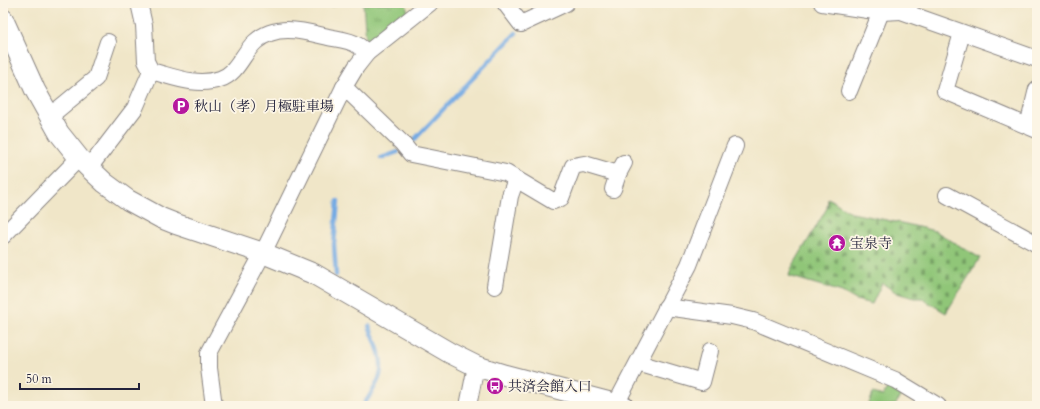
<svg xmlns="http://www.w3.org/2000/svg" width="1040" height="409" viewBox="0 0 1040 409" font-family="Cardo,'Noto Serif JP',serif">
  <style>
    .cemetery { fill: url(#cemetery-stones); stroke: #59745a }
    .park { fill: url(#park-tufts); stroke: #59745a }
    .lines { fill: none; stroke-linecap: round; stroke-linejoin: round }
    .stream { stroke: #76abe3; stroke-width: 4.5 }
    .minor-casing { stroke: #898482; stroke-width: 18 }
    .tertiary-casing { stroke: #898482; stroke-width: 22 }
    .minor { stroke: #fff; stroke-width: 16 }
    .tertiary { stroke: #fff; stroke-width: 20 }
    .labels { text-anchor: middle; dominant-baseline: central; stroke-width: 3.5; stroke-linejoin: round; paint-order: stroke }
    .poi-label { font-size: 14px; fill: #22223b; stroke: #fcf5e5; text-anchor: start }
  </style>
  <defs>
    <pattern id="cemetery-stones" width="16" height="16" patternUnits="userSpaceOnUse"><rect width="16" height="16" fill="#90c678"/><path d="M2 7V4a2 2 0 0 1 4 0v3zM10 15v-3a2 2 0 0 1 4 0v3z" fill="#75a064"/></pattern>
    <pattern id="park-tufts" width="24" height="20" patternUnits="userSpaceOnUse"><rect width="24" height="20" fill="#90c678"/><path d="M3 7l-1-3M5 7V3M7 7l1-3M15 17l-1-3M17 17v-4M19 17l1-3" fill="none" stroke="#75a064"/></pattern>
  </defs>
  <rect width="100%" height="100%" fill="#fcf5e5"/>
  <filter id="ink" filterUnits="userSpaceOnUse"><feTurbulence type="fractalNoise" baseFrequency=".025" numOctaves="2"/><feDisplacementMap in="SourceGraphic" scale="8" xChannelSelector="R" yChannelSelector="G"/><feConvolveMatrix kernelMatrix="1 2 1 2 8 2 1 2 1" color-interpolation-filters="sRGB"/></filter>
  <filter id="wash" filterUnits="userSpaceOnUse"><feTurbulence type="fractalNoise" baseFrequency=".012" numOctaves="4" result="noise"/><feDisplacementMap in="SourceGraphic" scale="16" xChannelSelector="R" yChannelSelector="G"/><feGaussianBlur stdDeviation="0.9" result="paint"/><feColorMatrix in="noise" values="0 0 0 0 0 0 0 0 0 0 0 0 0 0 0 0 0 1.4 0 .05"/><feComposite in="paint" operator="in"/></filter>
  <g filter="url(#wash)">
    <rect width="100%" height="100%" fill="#f0e6c8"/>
    <!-- cemetery -->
    <path class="cemetery" d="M 828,198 L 852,213 L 906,224 L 935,231 L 980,258 L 946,313 L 921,298 L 914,298 L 897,293 L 882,283 L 872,304 L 856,300 L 842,292 L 789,276 L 791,269 L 827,208 Z"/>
    <!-- park -->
    <g class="park">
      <path d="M 308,3 L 335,3 L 335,6 L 308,7 Z"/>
      <path d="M 363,3 L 406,3 L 408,13 L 368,44 L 366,40 Z"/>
      <path d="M 890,386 L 903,391 L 895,406 L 868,406 L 873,393 L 883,396 L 887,388 Z"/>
    </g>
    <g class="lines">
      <!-- stream -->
      <g class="stream">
        <path d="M 413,141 L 516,33"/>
        <path d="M 381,158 L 398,152"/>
        <path d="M 336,275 L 334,244 L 338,201"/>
        <path d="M 363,406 C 369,396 377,386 380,375 C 384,359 375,341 369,326"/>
      </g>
    </g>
  </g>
  <g filter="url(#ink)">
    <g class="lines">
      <defs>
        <g id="minor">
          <path d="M 139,3 L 144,25 L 146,61 L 151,71 C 174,77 197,87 220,79 C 238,73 242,54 255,42 C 276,23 303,31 328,37 C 337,39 350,40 357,45 C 361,47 364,50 367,53"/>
          <path d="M 505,3 L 521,24 L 566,3"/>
          <path d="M 822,3 L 881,12 L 901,11 L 910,4"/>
          <path d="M 901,11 L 1037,59"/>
          <path d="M 962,33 L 945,91 L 1037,130"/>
          <path d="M 344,87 L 402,143 L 411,154 L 506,173 L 553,201 L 561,198 L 573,166 L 584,164 L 618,174 L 624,163"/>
          <path d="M 849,91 L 881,12"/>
          <path d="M 50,116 L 96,78 L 108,42"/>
          <path d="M 1028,126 L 1037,89"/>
          <path d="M 89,168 L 135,108 L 151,71"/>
          <path d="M 613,189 L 618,174"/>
          <path d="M 947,195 L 1037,244"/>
          <path d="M 3,236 L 79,158"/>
          <path d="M 495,286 L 510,196 L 516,179"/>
          <path d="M 666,307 L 732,316 L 753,321 L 895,380 L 938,406"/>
          <path d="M 638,363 L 702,382 L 710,351"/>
          <path d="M 616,404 L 689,265 L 735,146"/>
          <path d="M 214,406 L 209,368 L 209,353 L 263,253 L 344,87 L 356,67 L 367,53 L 430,3"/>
          <path d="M 468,406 L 476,366"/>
        </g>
        <path id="tertiary" d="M 3,19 L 35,90 L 59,133 L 79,158 L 89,168 L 105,183 L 128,200 L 161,218 L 176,224 L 263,253 L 314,274 L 450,353 L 476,366 L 505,375 L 623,406"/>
      </defs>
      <!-- minor casing -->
      <use href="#minor" class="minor-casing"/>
      <!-- tertiary casing -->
      <use href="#tertiary" class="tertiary-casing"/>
      <!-- minor -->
      <use href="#minor" class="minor"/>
      <!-- tertiary -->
      <use href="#tertiary" class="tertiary"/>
    </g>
  </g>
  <!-- icons -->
  <defs>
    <symbol id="parking-disc" viewBox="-11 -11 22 22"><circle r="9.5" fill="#b5179e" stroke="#fcf5e5"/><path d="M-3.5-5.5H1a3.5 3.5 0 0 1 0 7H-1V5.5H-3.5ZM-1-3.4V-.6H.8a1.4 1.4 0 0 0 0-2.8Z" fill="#fff"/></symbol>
    <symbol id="temple-disc" viewBox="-11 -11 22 22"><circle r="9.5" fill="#b5179e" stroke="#fcf5e5"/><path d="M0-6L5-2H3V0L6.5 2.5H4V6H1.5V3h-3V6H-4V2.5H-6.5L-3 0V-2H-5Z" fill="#fff"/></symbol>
    <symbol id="bus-disc" viewBox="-11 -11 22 22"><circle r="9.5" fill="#b5179e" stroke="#fcf5e5"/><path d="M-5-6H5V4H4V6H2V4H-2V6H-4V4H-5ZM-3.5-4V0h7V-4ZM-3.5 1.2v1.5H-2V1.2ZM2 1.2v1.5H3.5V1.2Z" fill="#fff"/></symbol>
  </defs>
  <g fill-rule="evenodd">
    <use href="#parking-disc" x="171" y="96" width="20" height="20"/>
    <use href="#temple-disc" x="827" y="233" width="20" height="20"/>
    <use href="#bus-disc" x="485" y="376" width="20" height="20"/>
  </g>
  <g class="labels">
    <!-- poi labels -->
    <g class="poi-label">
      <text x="194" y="106">秋山（孝）月極駐車場</text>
      <text x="850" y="243">宝泉寺</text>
      <text x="508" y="386">共済会館入口</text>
    </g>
  </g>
  <!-- margin -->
  <rect width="1040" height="409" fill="none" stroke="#fcf5e5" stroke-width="16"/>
  <!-- scale -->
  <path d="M20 383v6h119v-6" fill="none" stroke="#22223b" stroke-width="2"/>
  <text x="26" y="383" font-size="12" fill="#22223b" stroke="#fcf5e5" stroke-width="3" paint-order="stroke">50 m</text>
</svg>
